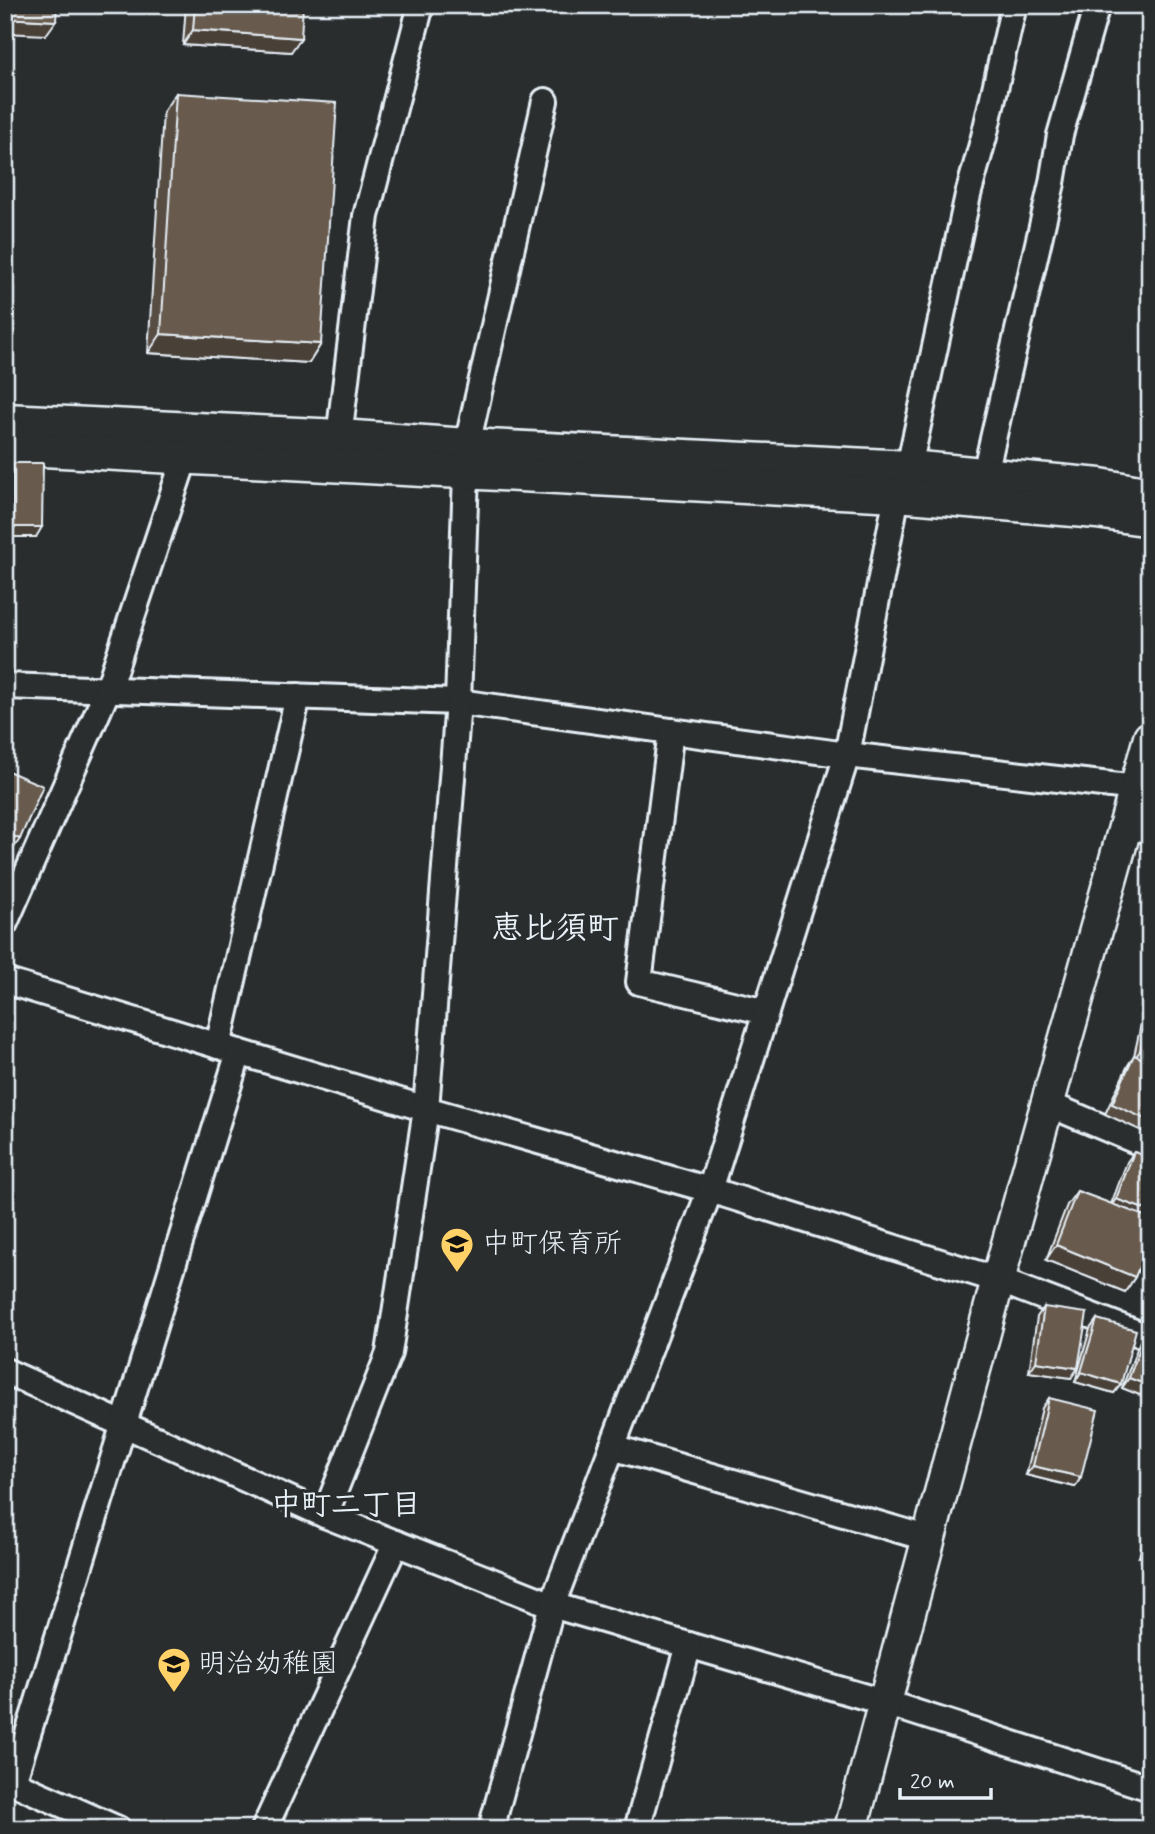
<svg xmlns="http://www.w3.org/2000/svg" width="1155" height="1834" viewBox="0 0 1155 1834" font-family="Mynerve,'Klee One',sans-serif">
  <style>
    .lines { fill: none; stroke-linecap: round; stroke-linejoin: round }
    .service-casing { stroke: #e8f1f8; stroke-width: 18 }
    .minor-casing { stroke: #e8f1f8; stroke-width: 30 }
    .tertiary-casing { stroke: #e8f1f8; stroke-width: 37 }
    .service { stroke: #2a2d2e; stroke-width: 12 }
    .minor { stroke: #2a2d2e; stroke-width: 24 }
    .tertiary { stroke: #2a2d2e; stroke-width: 32 }
    .wall { fill: #594d43; stroke: #e8f1f8; stroke-width: 2 }
    .shaded-wall { fill: #483f37; stroke: #e8f1f8; stroke-width: 2 }
    .building { fill: #675a4e; stroke: #e8f1f8; stroke-width: 2 }
    .labels { text-anchor: middle; dominant-baseline: central; stroke-width: 7; stroke-linejoin: round; paint-order: stroke }
    .poi-label { font-size: 28px; fill: #e8f1f8; stroke: #2a2d2e; text-anchor: start }
    .neighbourhood-label { font-size: 30px; font-weight: bold; fill: #e8f1f8; stroke: #2a2d2e }
    .quarter-label { font-size: 32px; font-weight: bold; fill: #e8f1f8; stroke: #2a2d2e }
  </style>
  <rect width="100%" height="100%" fill="#2a2d2e"/>
  <filter id="ink" filterUnits="userSpaceOnUse"><feTurbulence type="fractalNoise" baseFrequency=".0143" numOctaves="2"/><feDisplacementMap in="SourceGraphic" scale="14" xChannelSelector="R" yChannelSelector="G"/><feConvolveMatrix kernelMatrix="1 2 1 2 8 2 1 2 1" color-interpolation-filters="sRGB"/></filter>
  <g filter="url(#ink)">
    <g class="lines">
      <defs>
        <path id="service" d="M 1124,836 L 1150,834"/>
        <g id="minor">
          <path d="M 337,454 L 366,216 L 421,5"/>
          <path d="M 981,491 L 1052,183 L 1060,135 L 1097,5"/>
          <path d="M 5,686 L 458,702 L 847,755 L 1137,788"/>
          <path d="M 671,731 L 639,982 L 766,1012"/>
          <path d="M 5,923 L 108,689 L 185,457"/>
          <path d="M 5,981 L 426,1109 L 710,1190 L 998,1280 L 1150,1338"/>
          <path d="M 218,1046 L 298,696"/>
          <path d="M 1048,1104 L 1150,1147"/>
          <path d="M 5,1371 L 325,1515 L 552,1605 L 886,1703 L 1150,1788"/>
          <path d="M 612,1447 L 930,1539"/>
          <path d="M 325,1515 L 389,1353 L 426,1109 L 458,702 L 467,445 L 545,101"/>
          <path d="M 5,1779 L 118,1829"/>
          <path d="M 13,1782 L 239,1052"/>
          <path d="M 264,1829 L 396,1543"/>
          <path d="M 491,1829 L 552,1605 L 710,1190 L 847,755 L 897,495 L 909,467 L 968,195 L 984,137 L 1014,5"/>
          <path d="M 637,1829 L 689,1645"/>
        </g>
        <g id="tertiary">
          <path d="M 5,420 L 340,436 L 467,445 L 909,467 L 1100,485 L 1150,494"/>
          <path d="M 5,448 L 897,495 L 1097,512 L 1150,520"/>
          <path d="M 851,1829 L 998,1280 L 1150,738"/>
        </g>
      </defs>
      <!-- service casing -->
      <use href="#service" class="service-casing"/>
      <!-- minor casing -->
      <use href="#minor" class="minor-casing"/>
      <!-- tertiary casing -->
      <use href="#tertiary" class="tertiary-casing"/>
      <!-- service -->
      <use href="#service" class="service"/>
      <!-- minor -->
      <use href="#minor" class="minor"/>
      <!-- tertiary -->
      <use href="#tertiary" class="tertiary"/>
    </g>
    <!-- wall -->
    <g class="wall">
      <path d="M 186,5 L 303,5 L 291,52 L 183,45 Z"/>
      <path d="M 176,93 L 321,344 L 309,363 L 148,353 L 163,112 Z"/>
      <path d="M 13,463 L 36,537 L 5,537 L 6,472 Z"/>
      <path d="M 1150,905 L 1150,936 L 1141,933 Z"/>
      <path d="M 1150,989 L 1150,1124 L 1144,1132 L 1105,1114 L 1128,1065 L 1134,1056 L 1148,992 Z"/>
      <path d="M 1134,1152 L 1150,1158 L 1150,1217 L 1135,1277 L 1125,1292 L 1046,1260 L 1067,1205 L 1077,1191 L 1111,1204 L 1127,1162 Z"/>
      <path d="M 1044,1307 L 1071,1378 L 1029,1372 L 1037,1317 Z"/>
      <path d="M 1097,1319 L 1121,1384 L 1114,1393 L 1075,1382 L 1090,1329 Z"/>
      <path d="M 1146,1332 L 1150,1399 L 1122,1388 L 1140,1341 Z"/>
      <path d="M 1049,1398 L 1081,1477 L 1075,1487 L 1026,1475 L 1042,1408 Z"/>
      <path d="M 1150,1510 L 1150,1557 L 1139,1557 Z"/>
    </g>
    <!-- shaded-wall -->
    <g class="shaded-wall">
      <path d="M 5,18 L 56,21 L 46,35 L 5,33 Z"/>
      <path d="M 193,30 L 301,38 L 291,52 L 183,45 Z"/>
      <path d="M 161,334 L 321,344 L 309,363 L 148,353 Z"/>
      <path d="M 12,527 L 42,527 L 36,537 L 5,537 Z"/>
      <path d="M 5,833 L 20,839 L 13,849 L 5,845 Z"/>
      <path d="M 1148,923 L 1150,924 L 1150,936 L 1141,933 Z"/>
      <path d="M 1140,1051 L 1150,1053 L 1150,1064 L 1133,1061 Z"/>
      <path d="M 1116,1199 L 1150,1211 L 1150,1217 L 1146,1222 L 1109,1209 Z"/>
      <path d="M 1056,1245 L 1135,1277 L 1125,1292 L 1046,1260 Z"/>
      <path d="M 1036,1362 L 1078,1368 L 1071,1378 L 1029,1372 Z"/>
      <path d="M 1081,1372 L 1121,1384 L 1114,1393 L 1075,1382 Z"/>
      <path d="M 1129,1378 L 1150,1386 L 1150,1399 L 1122,1388 Z"/>
      <path d="M 1033,1466 L 1081,1477 L 1075,1487 L 1026,1475 Z"/>
      <path d="M 1149,1543 L 1150,1543 L 1150,1557 L 1139,1557 Z"/>
    </g>
    <!-- building -->
    <g class="building">
      <path d="M 5,5 L 57,5 L 56,21 L 5,18 Z"/>
      <path d="M 195,5 L 303,5 L 301,38 L 193,30 Z"/>
      <path d="M 176,93 L 337,103 L 321,344 L 161,334 Z"/>
      <path d="M 13,463 L 43,463 L 42,527 L 12,527 Z"/>
      <path d="M 5,695 L 9,695 L 6,758 L 5,758 Z"/>
      <path d="M 8,771 L 43,786 L 20,839 L 5,833 L 5,776 Z"/>
      <path d="M 1150,1005 L 1150,1053 L 1140,1051 Z"/>
      <path d="M 1134,1055 L 1150,1062 L 1150,1121 L 1112,1104 Z"/>
      <path d="M 1134,1152 L 1150,1158 L 1150,1211 L 1116,1199 Z"/>
      <path d="M 1077,1191 L 1150,1218 L 1150,1241 L 1135,1277 L 1056,1245 Z"/>
      <path d="M 1044,1307 L 1087,1313 L 1078,1368 L 1036,1362 Z"/>
      <path d="M 1097,1319 L 1136,1330 L 1121,1384 L 1081,1372 Z"/>
      <path d="M 1146,1332 L 1150,1333 L 1150,1386 L 1129,1378 Z"/>
      <path d="M 1049,1398 L 1098,1410 L 1081,1477 L 1033,1466 Z"/>
    </g>
  </g>
  <!-- icons -->
  <defs>
    <symbol id="school-pin" viewBox="-11 -11 22 30"><path d="M0 17L-7.5 6A9.5 9.5 0 1 1 7.5 6Z" fill="#ffd166" stroke="#2a2d2e"/><path d="M0-5L7-2L0 1L-7-2ZM-4 1L0 2.5L4 1V4Q0 6-4 4Z" fill="#111"/></symbol>
  </defs>
  <g fill-rule="evenodd">
    <use href="#school-pin" x="438" y="1225" width="38" height="52"/>
    <use href="#school-pin" x="155" y="1645" width="38" height="52"/>
  </g>
  <g class="labels">
    <!-- poi labels -->
    <g class="poi-label">
      <text x="482" y="1244">中町保育所</text>
      <text x="198" y="1664">明治幼稚園</text>
    </g>
    <!-- neighbourhood labels -->
    <g class="neighbourhood-label">
      <text x="346" y="1505">中町二丁目</text>
    </g>
    <!-- quarter labels -->
    <g class="quarter-label">
      <text x="555" y="929">恵比須町</text>
    </g>
  </g>
  <!-- margin -->
  <rect width="1155" height="1834" fill="none" stroke="#2a2d2e" stroke-width="28"/>
  <rect x="14" y="14" width="1127" height="1806" fill="none" stroke="#e8f1f8" stroke-width="2.5" filter="url(#ink)"/>
  <!-- scale -->
  <path d="M900 1788v10h91v-10" fill="none" stroke="#e8f1f8" stroke-width="3.5"/>
  <text x="910" y="1788" font-size="21" fill="#e8f1f8" stroke="#2a2d2e" stroke-width="5" paint-order="stroke">20 m</text>
</svg>
